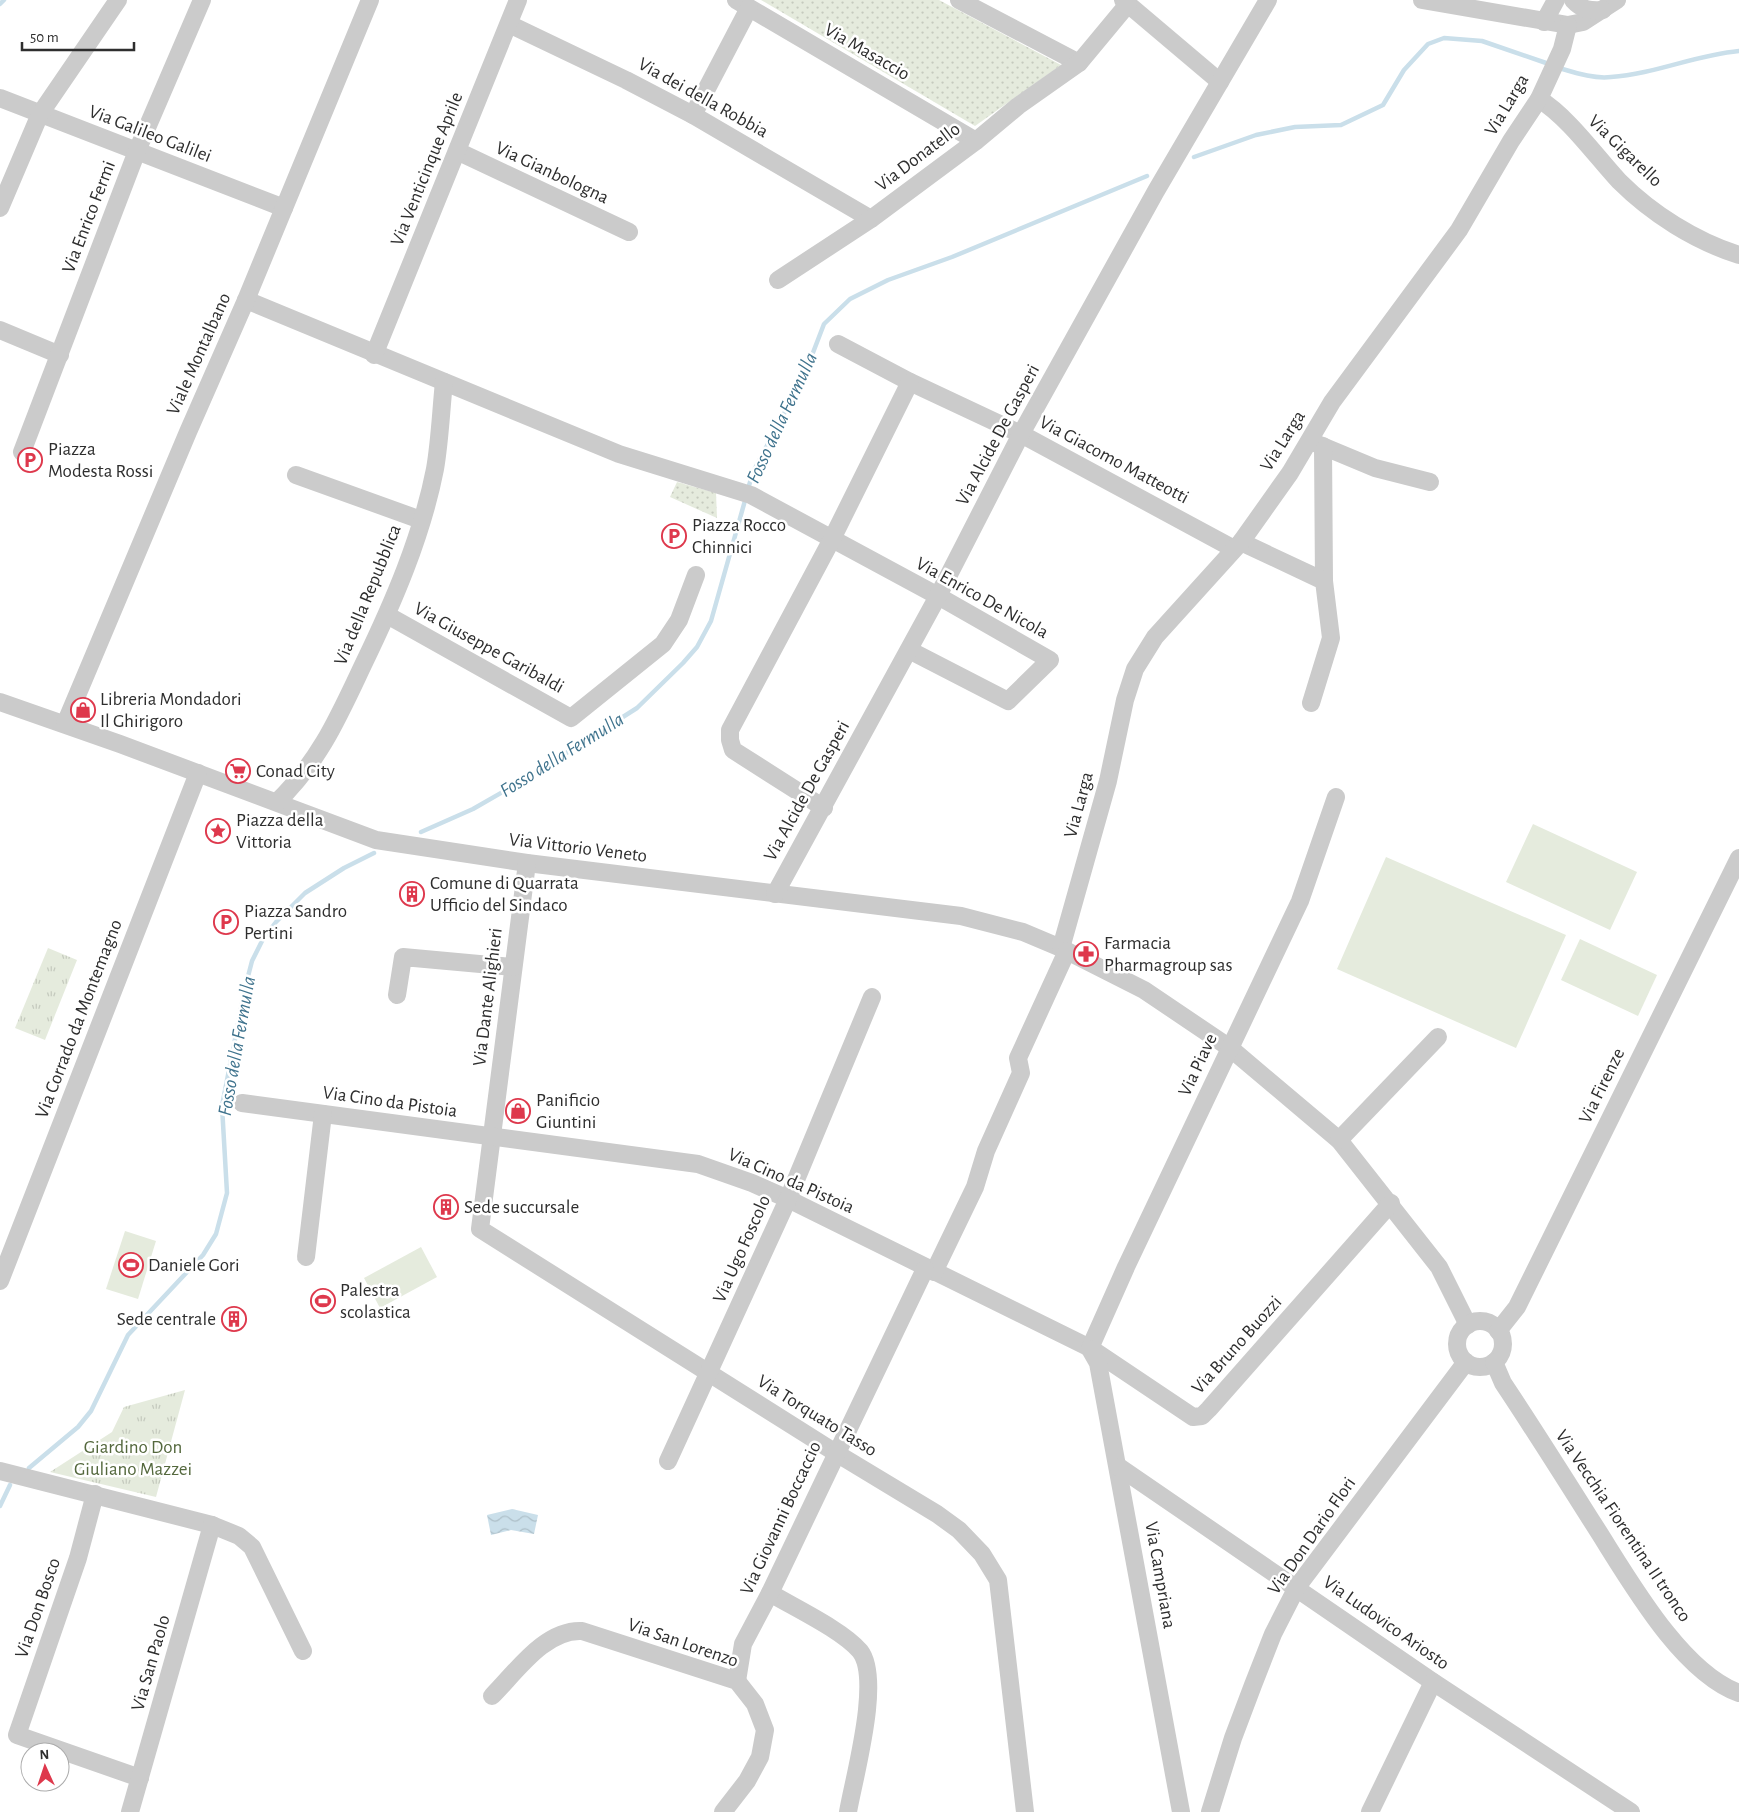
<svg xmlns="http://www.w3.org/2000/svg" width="1739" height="1812" viewBox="0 0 1739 1812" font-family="'Alegreya Sans',sans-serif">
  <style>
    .grass { fill: url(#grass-dots) }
    .park { fill: url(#park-tufts) }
    .pitch { fill: #e5ebdd }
    .water { fill: url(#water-waves) }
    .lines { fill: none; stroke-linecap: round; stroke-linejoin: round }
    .stream { stroke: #cadfea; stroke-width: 4.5 }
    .minor { stroke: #cbcbcb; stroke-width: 18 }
    .labels { text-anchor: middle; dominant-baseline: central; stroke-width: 5; stroke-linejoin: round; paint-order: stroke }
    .street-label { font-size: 19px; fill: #2e2e2e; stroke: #fff }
    .poi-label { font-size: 19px; fill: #2e2e2e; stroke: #fff; text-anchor: start }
    .park-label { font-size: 19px; fill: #54683d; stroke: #fff }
    .water-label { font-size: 20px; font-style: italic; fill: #3f738d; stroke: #fff }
  </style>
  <defs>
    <pattern id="grass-dots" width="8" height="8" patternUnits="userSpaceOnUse" patternTransform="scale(1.25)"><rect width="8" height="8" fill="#e5ebdd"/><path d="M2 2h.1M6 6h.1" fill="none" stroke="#c5cabe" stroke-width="1.8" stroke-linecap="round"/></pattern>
    <pattern id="park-tufts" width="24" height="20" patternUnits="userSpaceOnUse" patternTransform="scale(1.25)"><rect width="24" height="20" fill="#e5ebdd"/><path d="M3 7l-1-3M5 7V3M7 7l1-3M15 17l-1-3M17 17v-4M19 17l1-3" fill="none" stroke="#c5cabe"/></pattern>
    <pattern id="water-waves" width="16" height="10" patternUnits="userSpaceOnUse" patternTransform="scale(1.25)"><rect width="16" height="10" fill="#cadfea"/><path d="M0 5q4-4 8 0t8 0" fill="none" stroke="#aec0c9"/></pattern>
  </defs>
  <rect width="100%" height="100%" fill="#fff"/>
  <!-- grass -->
  <g class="grass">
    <path d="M 761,0 L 939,0 L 1061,65 L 975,126 Z"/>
    <path d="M 677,482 L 716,493 L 717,518 L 670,497 Z"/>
  </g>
  <!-- park -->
  <g class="park">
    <path d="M 48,948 L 77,960 L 45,1040 L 15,1028 Z"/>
    <path d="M 185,1390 L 156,1497 L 50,1472 L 112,1432 L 124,1407 Z"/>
  </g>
  <!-- pitch -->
  <g class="pitch">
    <path d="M 1533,824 L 1637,872 L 1610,930 L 1506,882 Z"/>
    <path d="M 1386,857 L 1566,935 L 1516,1048 L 1337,969 Z"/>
    <path d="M 1580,939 L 1657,975 L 1638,1016 L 1561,980 Z"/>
    <path d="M 125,1231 L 156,1241 L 138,1299 L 106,1289 Z"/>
    <path d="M 421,1247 L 437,1277 L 380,1308 L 364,1278 Z"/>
  </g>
  <!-- water -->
  <path class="water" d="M 512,1509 L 538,1515 L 534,1534 L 511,1530 L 491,1535 L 487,1515 Z"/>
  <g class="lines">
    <!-- stream -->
    <g class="stream">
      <path d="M 0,4 L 4,0"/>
      <path d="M 1559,68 C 1576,73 1594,79 1611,77 C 1655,74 1695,55 1739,51"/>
      <path d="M 1194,157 L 1256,135 L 1295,127 L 1341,125 L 1383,105 L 1404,70 L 1428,44 L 1444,38 L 1482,41 L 1549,64"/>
      <path d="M 748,489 L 753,472 L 804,376 L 824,324 L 850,299 L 888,280 L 952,257 L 1147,176"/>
      <path d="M 421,832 L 473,809 L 527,778 L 637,708 L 683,663 L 697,647 L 711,621 L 746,497"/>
      <path d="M 29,1468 L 78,1427 L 91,1411 L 128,1335 L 203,1255 L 216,1234 L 227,1193 L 222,1106 L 245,988 L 252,961 L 263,939 L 276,922 L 305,893 L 344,868 L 374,853"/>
      <path d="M 0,1506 L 10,1485"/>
    </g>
    <!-- minor -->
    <g class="minor">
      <path d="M 736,0 L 976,141"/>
      <path d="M 959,0 L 1079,63"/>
      <path d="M 1123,0 L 1220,82"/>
      <path d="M 1422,0 L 1568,25 L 1583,22 L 1617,0"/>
      <path d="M 1573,0 C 1582,10 1590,11 1603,10"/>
      <path d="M 1544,22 L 1556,0"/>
      <path d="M 509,24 L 626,80 L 693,115 L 871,219"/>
      <path d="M 0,98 L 284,208"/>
      <path d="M 1539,99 C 1568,117 1595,155 1619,181 C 1652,214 1695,241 1739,255"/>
      <path d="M 693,115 L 749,8"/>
      <path d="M 457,151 L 629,232"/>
      <path d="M 0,208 L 40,114 L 118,0"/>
      <path d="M 778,280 L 871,219 L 976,141 L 1018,106 L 1079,63 L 1128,4"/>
      <path d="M 246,300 L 619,454 L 751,495 L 938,596 L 1050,660 L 1008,701 L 909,650"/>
      <path d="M 0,330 L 60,355"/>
      <path d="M 838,344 L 910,382 L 1021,434 L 1234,549"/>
      <path d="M 374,355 L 518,0"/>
      <path d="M 1315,443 L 1375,468 L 1430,482"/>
      <path d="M 1323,446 L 1324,581"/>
      <path d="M 22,452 L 137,151 L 202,0"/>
      <path d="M 296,475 L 421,520"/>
      <path d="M 1241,542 L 1324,581 L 1331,638 L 1311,703"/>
      <path d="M 387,615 L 571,718 L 663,644 L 679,620 L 696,575"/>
      <path d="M 0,702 L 120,744 L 376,840 L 527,863 L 961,916 L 1023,932 L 1061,948 L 1144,990 L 1230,1048 L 1339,1140 L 1439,1267 L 1468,1325"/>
      <path d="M 65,724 L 188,432 L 246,300 L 370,0"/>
      <path d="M 277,802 C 320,760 338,718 363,665 C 393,603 422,536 435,469 C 440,440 441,410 444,382"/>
      <path d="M 824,808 L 733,750 L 730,740 L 730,730 L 832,539 L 910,382"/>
      <path d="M 527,863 L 480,1229 L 836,1453 L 937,1514 L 959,1530 L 982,1554 L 998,1580 L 1025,1812"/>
      <path d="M 775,894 L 938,596 L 1021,434 L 1156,191 L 1268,0"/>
      <path d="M 1061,948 L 1108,781 L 1125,700 L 1135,669 L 1155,637 L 1241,542 L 1290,473 L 1332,402 L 1459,230 L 1511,141 L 1539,99 L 1562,49 L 1568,25"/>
      <path d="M 397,995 L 403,957 L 513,967"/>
      <path d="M 242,1103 L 698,1164 L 752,1183 L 788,1199 L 1090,1348 L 1193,1417 L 1202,1416 L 1209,1409 L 1391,1203"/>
      <path d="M 1339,1140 L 1438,1037"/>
      <path d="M 306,1257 L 323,1114"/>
      <path d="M 934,1272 L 975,1187 L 986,1151 L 1021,1073 L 1018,1058 L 1067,951"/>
      <path d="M 0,1281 L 198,773"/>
      <circle cx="1480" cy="1344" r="23"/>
      <path d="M 1498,1331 L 1517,1307 L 1739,858"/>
      <path d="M 1090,1348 L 1126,1267 L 1300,901 L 1336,797"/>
      <path d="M 1090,1349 L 1098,1363 L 1181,1812"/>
      <path d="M 1494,1362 L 1503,1383 C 1533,1428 1562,1474 1591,1520 C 1625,1572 1678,1671 1739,1693"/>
      <path d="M 668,1461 L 788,1199 L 872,997"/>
      <path d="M 1119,1467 L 1433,1682 L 1631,1812"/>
      <path d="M 0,1471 L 212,1525 L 239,1536 L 252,1547 L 303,1651"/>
      <path d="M 95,1494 L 78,1558 L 17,1735 L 140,1778"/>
      <path d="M 770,1593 C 795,1608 842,1630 860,1651 C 882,1679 854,1777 848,1812"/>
      <path d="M 737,1681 L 743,1644 L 770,1593 L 925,1269"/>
      <path d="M 492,1696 C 516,1672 545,1629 582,1631 L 737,1681 L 755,1704 L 765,1730 L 760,1757 L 747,1781 L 723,1812"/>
      <path d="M 130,1812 L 212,1525"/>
      <path d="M 1210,1812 L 1233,1738 L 1253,1685 L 1273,1634 L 1297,1587 L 1466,1362"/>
      <path d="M 1370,1812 L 1433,1682"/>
    </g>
  </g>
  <!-- icons -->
  <defs>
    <symbol id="parking-ring" viewBox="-11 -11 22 22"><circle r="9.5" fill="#fff" stroke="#de384c" stroke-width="1.5"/><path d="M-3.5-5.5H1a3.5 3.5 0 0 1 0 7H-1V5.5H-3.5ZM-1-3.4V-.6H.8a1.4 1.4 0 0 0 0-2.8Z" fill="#de384c"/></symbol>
    <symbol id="shop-ring" viewBox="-11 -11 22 22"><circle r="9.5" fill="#fff" stroke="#de384c" stroke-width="1.5"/><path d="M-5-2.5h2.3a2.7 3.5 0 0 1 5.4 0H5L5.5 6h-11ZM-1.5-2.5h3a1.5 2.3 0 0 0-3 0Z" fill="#de384c"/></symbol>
    <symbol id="supermarket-ring" viewBox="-11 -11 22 22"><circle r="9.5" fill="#fff" stroke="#de384c" stroke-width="1.5"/><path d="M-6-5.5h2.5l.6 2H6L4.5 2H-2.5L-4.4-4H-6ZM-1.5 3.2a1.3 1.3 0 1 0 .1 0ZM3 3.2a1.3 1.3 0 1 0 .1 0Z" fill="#de384c"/></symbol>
    <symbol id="sight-ring" viewBox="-11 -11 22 22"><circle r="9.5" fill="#fff" stroke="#de384c" stroke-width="1.5"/><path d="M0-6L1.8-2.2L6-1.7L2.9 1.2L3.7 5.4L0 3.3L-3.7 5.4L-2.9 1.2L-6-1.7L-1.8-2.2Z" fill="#de384c"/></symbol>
    <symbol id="building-ring" viewBox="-11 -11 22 22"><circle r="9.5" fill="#fff" stroke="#de384c" stroke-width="1.5"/><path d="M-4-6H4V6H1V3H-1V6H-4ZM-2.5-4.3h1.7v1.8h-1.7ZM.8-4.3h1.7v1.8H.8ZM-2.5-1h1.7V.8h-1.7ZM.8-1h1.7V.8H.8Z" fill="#de384c"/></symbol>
    <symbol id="pharmacy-ring" viewBox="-11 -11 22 22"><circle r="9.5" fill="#fff" stroke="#de384c" stroke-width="1.5"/><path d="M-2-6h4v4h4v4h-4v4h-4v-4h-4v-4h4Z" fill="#de384c"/></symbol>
    <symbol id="stadium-ring" viewBox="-11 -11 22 22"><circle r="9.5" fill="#fff" stroke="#de384c" stroke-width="1.5"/><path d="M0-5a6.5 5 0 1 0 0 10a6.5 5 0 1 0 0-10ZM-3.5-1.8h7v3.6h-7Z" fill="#de384c"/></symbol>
  </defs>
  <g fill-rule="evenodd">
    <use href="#parking-ring" x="16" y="446" width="28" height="28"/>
    <use href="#parking-ring" x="660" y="522" width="28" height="28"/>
    <use href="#shop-ring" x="69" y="696" width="28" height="28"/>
    <use href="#supermarket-ring" x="224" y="757" width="28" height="28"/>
    <use href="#sight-ring" x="204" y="817" width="28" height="28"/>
    <use href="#building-ring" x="398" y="880" width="28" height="28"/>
    <use href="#parking-ring" x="212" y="908" width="28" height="28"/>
    <use href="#pharmacy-ring" x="1072" y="940" width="28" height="28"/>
    <use href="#shop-ring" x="504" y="1097" width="28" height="28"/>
    <use href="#building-ring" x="432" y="1193" width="28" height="28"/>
    <use href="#stadium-ring" x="117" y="1251" width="28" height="28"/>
    <use href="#stadium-ring" x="309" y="1287" width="28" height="28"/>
    <use href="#building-ring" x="220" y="1305" width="28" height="28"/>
  </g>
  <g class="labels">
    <!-- street labels -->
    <g class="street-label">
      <text transform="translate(867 52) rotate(30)">Via Masaccio</text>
      <text transform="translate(703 98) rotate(29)">Via dei della Robbia</text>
      <text transform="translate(1507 105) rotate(-59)">Via Larga</text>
      <text transform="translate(150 134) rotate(21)">Via Galileo Galilei</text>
      <text transform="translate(1625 151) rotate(44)">Via Gigarello</text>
      <text transform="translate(918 157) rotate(-37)">Via Donatello</text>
      <text transform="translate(427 169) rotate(-68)">Via Venticinque Aprile</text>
      <text transform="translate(552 173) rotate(25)">Via Gianbologna</text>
      <text transform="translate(89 217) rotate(-69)">Via Enrico Fermi</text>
      <text transform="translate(199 354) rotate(-66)">Viale Montalbano</text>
      <text transform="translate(998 435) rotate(-62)">Via Alcide De Gasperi</text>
      <text transform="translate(1283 441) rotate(-58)">Via Larga</text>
      <text transform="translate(1114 460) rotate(28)">Via Giacomo Matteotti</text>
      <text transform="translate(368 595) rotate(-68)">Via della Repubblica</text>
      <text transform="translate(982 598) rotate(29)">Via Enrico De Nicola</text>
      <text transform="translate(489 648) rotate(29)">Via Giuseppe Garibaldi</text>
      <text transform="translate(807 791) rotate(-61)">Via Alcide De Gasperi</text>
      <text transform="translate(1079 805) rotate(-75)">Via Larga</text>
      <text transform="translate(578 848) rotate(7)">Via Vittorio Veneto</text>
      <text transform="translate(488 997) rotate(-83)">Via Dante Alighieri</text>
      <text transform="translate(79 1019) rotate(-69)">Via Corrado da Montemagno</text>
      <text transform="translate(1198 1065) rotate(-65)">Via Piave</text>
      <text transform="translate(1602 1086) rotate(-64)">Via Firenze</text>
      <text transform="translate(390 1102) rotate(8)">Via Cino da Pistoia</text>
      <text transform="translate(791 1181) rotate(24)">Via Cino da Pistoia</text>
      <text transform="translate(742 1249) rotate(-66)">Via Ugo Foscolo</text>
      <text transform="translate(1237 1345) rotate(-48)">Via Bruno Buozzi</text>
      <text transform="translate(817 1416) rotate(32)">Via Torquato Tasso</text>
      <text transform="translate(781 1518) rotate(-65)">Via Giovanni Boccaccio</text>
      <text transform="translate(1623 1526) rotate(56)">Via Vecchia Fiorentina II tronco</text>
      <text transform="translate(1312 1536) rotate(-55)">Via Don Dario Flori</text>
      <text transform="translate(1160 1575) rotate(80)">Via Campriana</text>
      <text transform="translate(38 1608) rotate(-71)">Via Don Bosco</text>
      <text transform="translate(1386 1623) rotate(35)">Via Ludovico Ariosto</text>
      <text transform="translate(683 1643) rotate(19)">Via San Lorenzo</text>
      <text transform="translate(151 1663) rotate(-74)">Via San Paolo</text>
    </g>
    <!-- poi labels -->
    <g class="poi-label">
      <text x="48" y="449">Piazza<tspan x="48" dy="22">Modesta Rossi</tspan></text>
      <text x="692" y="525">Piazza Rocco<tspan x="692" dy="22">Chinnici</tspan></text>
      <text x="100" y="699">Libreria Mondadori<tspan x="100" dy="22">Il Ghirigoro</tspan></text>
      <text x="256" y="771">Conad City</text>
      <text x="236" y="820">Piazza della<tspan x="236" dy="22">Vittoria</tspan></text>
      <text x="430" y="883">Comune di Quarrata<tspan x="430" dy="22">Ufficio del Sindaco</tspan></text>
      <text x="244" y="911">Piazza Sandro<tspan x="244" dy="22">Pertini</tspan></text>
      <text x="1104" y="943">Farmacia<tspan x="1104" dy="22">Pharmagroup sas</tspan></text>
      <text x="536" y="1100">Panificio<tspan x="536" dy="22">Giuntini</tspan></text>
      <text x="464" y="1207">Sede succursale</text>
      <text x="148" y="1265">Daniele Gori</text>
      <text x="340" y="1290">Palestra<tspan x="340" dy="22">scolastica</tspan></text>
      <text x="216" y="1319" text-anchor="end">Sede centrale</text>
    </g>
    <!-- park labels -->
    <g class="park-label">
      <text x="133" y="1447">Giardino Don<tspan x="133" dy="22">Giuliano Mazzei</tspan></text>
    </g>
    <!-- water labels -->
    <g class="water-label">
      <text transform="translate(782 418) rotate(-65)">Fosso della Fermulla</text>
      <text transform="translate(562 755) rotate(-32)">Fosso della Fermulla</text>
      <text transform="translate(237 1046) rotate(-80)">Fosso della Fermulla</text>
    </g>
  </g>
  <!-- north arrow -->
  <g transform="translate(45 1767) rotate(357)"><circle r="24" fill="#ffffff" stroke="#ababab"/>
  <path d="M0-4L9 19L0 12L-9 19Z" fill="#de384c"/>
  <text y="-8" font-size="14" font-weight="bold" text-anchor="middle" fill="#2e2e2e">N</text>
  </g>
  <!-- scale -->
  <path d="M22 42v8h112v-8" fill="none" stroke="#2e2e2e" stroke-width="2.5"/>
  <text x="30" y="42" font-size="15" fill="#2e2e2e" stroke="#ffffff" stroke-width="4" paint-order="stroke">50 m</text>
</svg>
